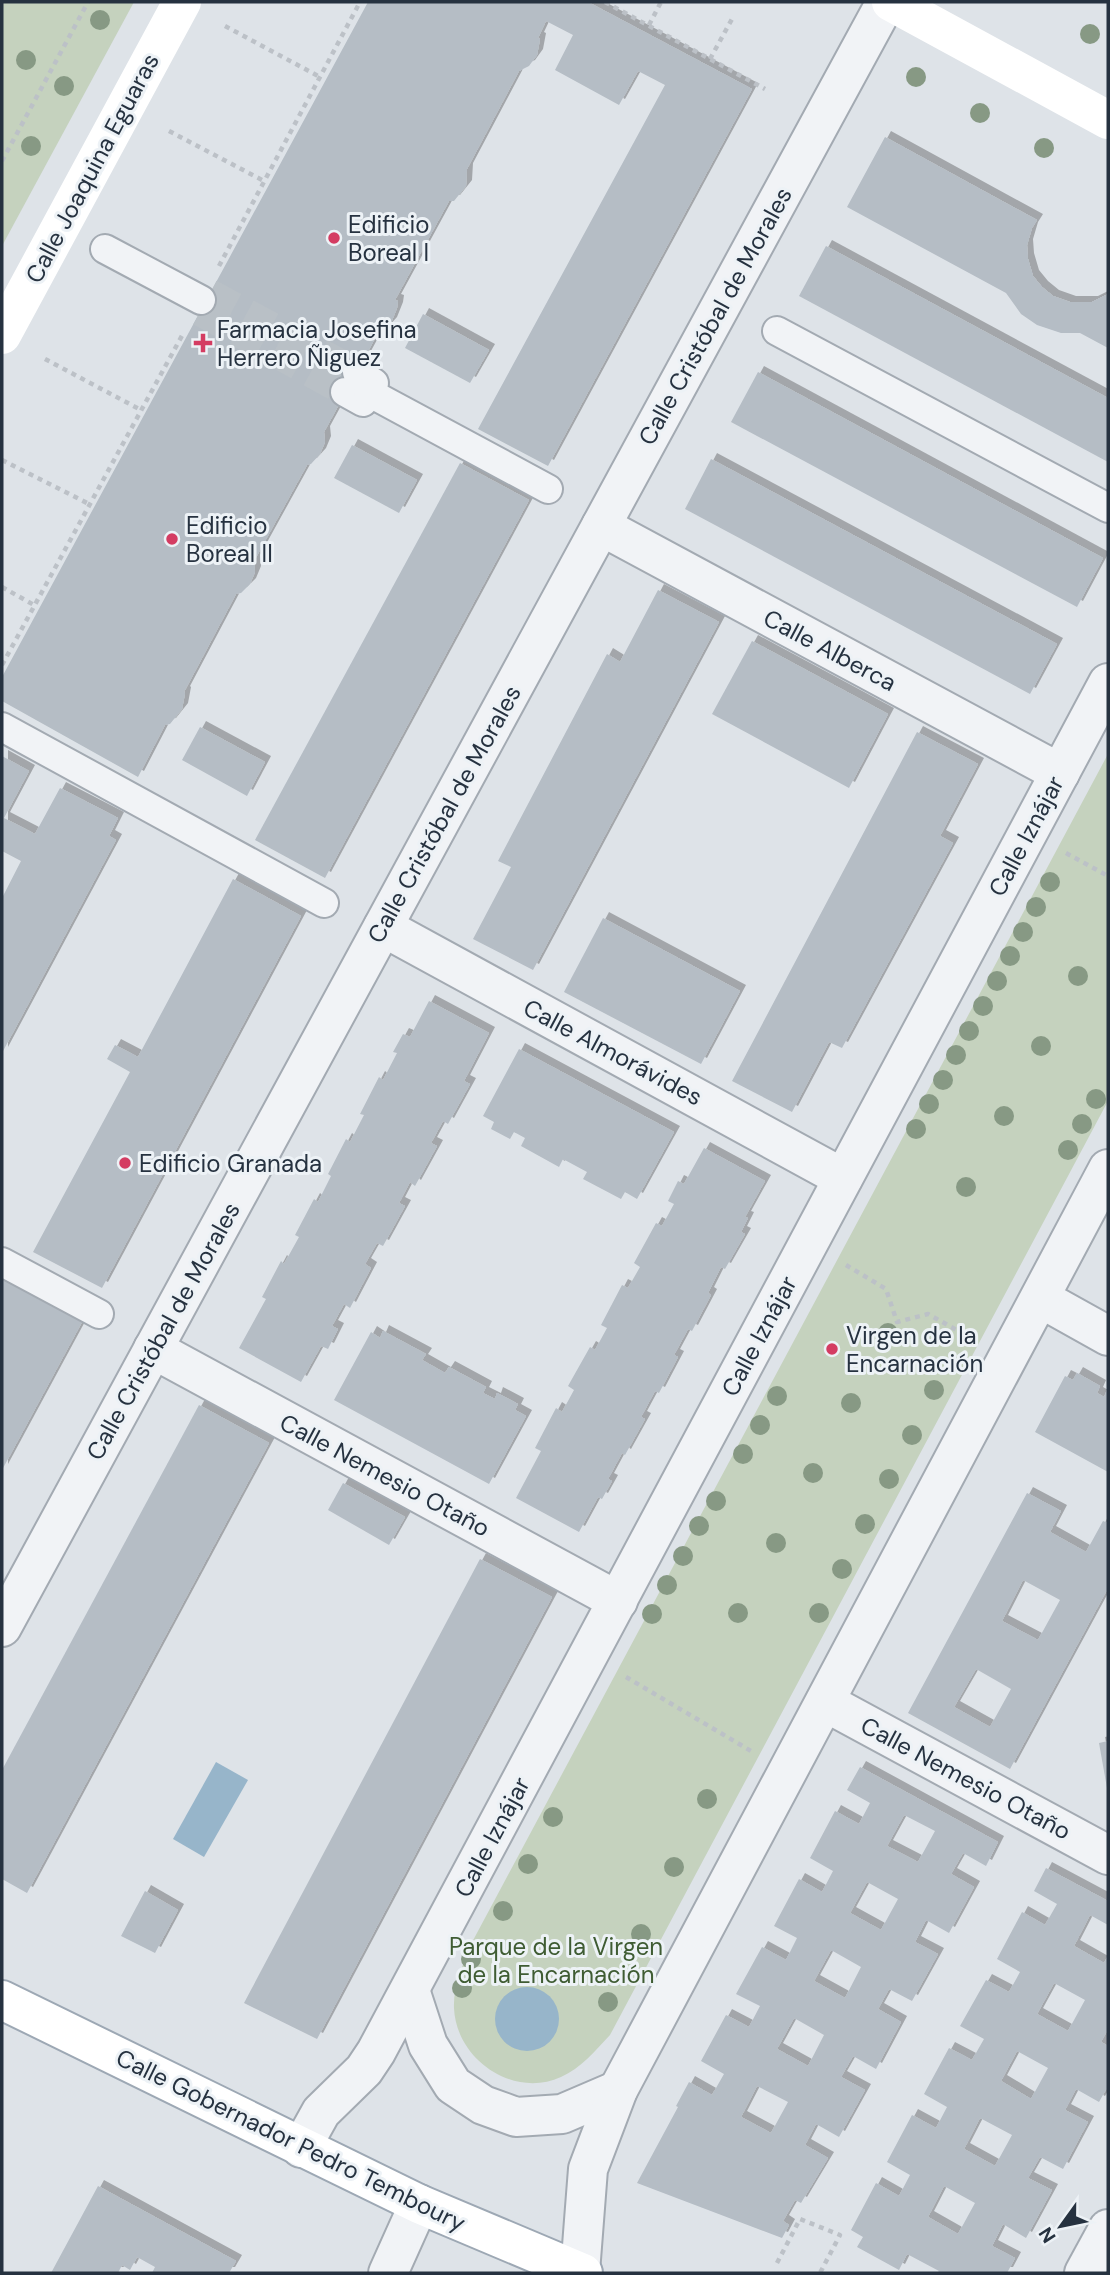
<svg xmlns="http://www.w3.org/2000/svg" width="1110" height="2275" viewBox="0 0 1110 2275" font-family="'DM Sans',sans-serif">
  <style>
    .green { fill: #c5d2be }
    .water { fill: #97b5ca }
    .building { fill: #b5bdc5; fill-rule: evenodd; filter: url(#shadow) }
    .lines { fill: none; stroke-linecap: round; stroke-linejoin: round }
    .pedestrian-tunnel { stroke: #b9c0c6; stroke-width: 28; stroke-dasharray: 28 14; stroke-linecap: butt }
    .pedestrian-casing { stroke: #a3aab2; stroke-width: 32 }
    .minor-casing { stroke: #a3aab2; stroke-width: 42 }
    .tertiary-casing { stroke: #a3aab2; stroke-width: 42 }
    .primary-casing { stroke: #9da8b4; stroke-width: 42 }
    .path { stroke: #bcc1c7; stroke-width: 4.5; stroke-dasharray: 5 5; stroke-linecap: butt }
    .pedestrian { stroke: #f1f3f6; stroke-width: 28 }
    .minor { stroke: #f1f3f6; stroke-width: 38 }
    .tertiary { stroke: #f1f3f6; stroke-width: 38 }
    .secondary { stroke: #fff; stroke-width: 38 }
    .primary { stroke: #fff; stroke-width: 38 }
    .tree { fill: #879984 }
    .poi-dot { fill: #d43c62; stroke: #edf2f6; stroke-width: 2.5 }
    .labels { text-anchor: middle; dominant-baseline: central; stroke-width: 6; stroke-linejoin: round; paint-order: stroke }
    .street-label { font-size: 24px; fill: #263240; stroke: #edf2f6 }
    .poi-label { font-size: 24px; fill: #263240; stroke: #edf2f6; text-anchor: start }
    .park-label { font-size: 24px; fill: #3f5c33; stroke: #edf2f6 }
  </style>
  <defs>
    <filter id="shadow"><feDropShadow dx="6" dy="-6" stdDeviation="0" flood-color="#0004"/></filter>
  </defs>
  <rect width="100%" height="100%" fill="#dee3e8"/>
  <!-- green -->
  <g class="green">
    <path d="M 2,2 L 134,2 L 2,246 Z"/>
    <path d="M 1108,754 L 1108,1101 L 610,2035 C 595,2051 581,2068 561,2077 C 513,2099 456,2059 454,2008 C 453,1987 463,1965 470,1946 Z"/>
  </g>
  <!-- water -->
  <g class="water">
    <path d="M 216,1762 L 248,1780 L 204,1857 L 173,1839 Z"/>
    <circle cx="527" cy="2019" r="32"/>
  </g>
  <!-- building -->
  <g class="building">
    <path d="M 368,2 L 588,2 L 752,89 L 548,466 L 478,429 L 665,85 L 638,71 L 619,105 L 555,70 L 573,35 L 546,21 L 538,38 L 540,39 L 537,55 L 529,66 L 519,71 L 467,169 L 466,186 L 454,201 L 449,201 L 395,300 L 398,301 L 397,308 L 391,323 L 382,333 L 378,333 L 324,432 L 325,442 L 320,454 L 311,464 L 307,465 L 254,561 L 255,572 L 250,584 L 241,593 L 236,594 L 184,692 L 185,693 L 182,709 L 170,724 L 165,725 L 138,777 L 2,701 L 2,677 Z"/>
    <path d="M 885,137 L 1037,220 L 1032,228 L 1027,245 L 1028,259 L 1033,276 L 1042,287 L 1053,296 L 1070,302 L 1092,302 L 1108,294 L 1108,348 L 1080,333 L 1061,333 L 1037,325 L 1021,314 L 1006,293 L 847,207 Z"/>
    <path d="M 826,246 L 1108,398 L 1108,462 L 799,296 Z"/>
    <path d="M 423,314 L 489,350 L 470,383 L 405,348 Z"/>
    <path d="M 758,372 L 1103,558 L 1077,607 L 731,422 Z"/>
    <path d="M 352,445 L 417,480 L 399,513 L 334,478 Z"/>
    <path d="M 711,459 L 1057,644 L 1030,694 L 685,509 Z"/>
    <path d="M 460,463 L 529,500 L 325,878 L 255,840 Z"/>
    <path d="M 658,590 L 719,622 L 533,970 L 473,939 L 511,867 L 498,861 L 607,654 L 620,662 Z"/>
    <path d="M 752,641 L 888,714 L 849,788 L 712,714 Z"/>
    <path d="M 200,727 L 265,762 L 247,796 L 182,760 Z"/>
    <path d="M 917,732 L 978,764 L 940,836 L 953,843 L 842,1048 L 829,1042 L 792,1112 L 732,1081 Z"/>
    <path d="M 2,756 L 29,771 L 4,818 L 35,834 L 60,788 L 118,818 L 109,836 L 116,840 L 2,1053 L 2,898 L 21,861 L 2,851 Z"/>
    <path d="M 233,879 L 301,916 L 102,1288 L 33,1252 L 130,1072 L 107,1059 L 115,1045 L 138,1057 Z"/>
    <path d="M 603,918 L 740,991 L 701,1064 L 564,992 Z"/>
    <path d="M 429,1001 L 489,1033 L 464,1081 L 470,1084 L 448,1124 L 443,1121 L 431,1143 L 437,1146 L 415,1186 L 410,1182 L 399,1203 L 405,1206 L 383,1246 L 377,1243 L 365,1264 L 371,1268 L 350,1308 L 344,1304 L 332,1326 L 338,1329 L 328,1349 L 321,1346 L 301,1382 L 239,1348 L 266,1299 L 262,1297 L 281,1261 L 284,1264 L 299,1237 L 295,1235 L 314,1199 L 318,1202 L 331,1176 L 328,1174 L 346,1139 L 350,1142 L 364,1115 L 360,1114 L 379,1077 L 383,1080 L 397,1053 L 393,1052 L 403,1034 L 410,1037 Z"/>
    <path d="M 519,1049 L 674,1132 L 637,1199 L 625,1192 L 621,1199 L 583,1179 L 587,1172 L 563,1159 L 559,1167 L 521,1146 L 525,1138 L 514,1132 L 510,1139 L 491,1129 L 494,1122 L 483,1116 Z"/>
    <path d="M 704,1148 L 765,1181 L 745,1217 L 748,1218 L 741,1232 L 745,1234 L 725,1269 L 721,1267 L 708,1293 L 711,1295 L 692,1331 L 688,1329 L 674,1355 L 678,1357 L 659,1393 L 655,1391 L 641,1417 L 645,1419 L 625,1455 L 622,1453 L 608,1479 L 612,1481 L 602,1499 L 598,1497 L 579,1532 L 516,1498 L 541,1451 L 535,1448 L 556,1408 L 562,1412 L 574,1390 L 568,1386 L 590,1347 L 595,1350 L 607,1328 L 601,1325 L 622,1285 L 628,1288 L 640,1267 L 634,1263 L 656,1223 L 662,1226 L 674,1204 L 668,1201 L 678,1181 L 684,1184 Z"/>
    <path d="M 2,1279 L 82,1322 L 2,1470 Z"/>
    <path d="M 383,1331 L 426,1354 L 422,1360 L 445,1373 L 449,1367 L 486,1387 L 483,1393 L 495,1399 L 497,1393 L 518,1404 L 515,1410 L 526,1416 L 489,1484 L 334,1400 L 371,1332 L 380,1338 Z"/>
    <path d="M 1077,1373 L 1100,1386 L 1097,1393 L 1104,1397 L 1108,1388 L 1108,1472 L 1035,1432 L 1065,1376 L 1073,1380 Z"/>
    <path d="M 199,1405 L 269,1443 L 27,1893 L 2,1879 L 2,1770 Z"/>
    <path d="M 343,1483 L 405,1517 L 389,1545 L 328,1510 Z"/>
    <path d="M 1027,1493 L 1061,1511 L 1050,1532 L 1086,1552 L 1103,1521 L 1108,1523 L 1108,1588 L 1010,1769 L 908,1713 ZM 1023,1580 L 1060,1600 L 1038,1640 L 1002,1621 ZM 976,1669 L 1011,1689 L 990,1727 L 954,1707 Z"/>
    <path d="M 480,1559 L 552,1597 L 317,2039 L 244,2003 Z"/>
    <path d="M 1108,1741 L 1108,1788 L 1107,1788 L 1099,1743 Z"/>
    <path d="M 860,1767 L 998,1842 L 986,1866 L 963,1853 L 951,1874 L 974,1887 L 949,1933 L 926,1920 L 915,1942 L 938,1954 L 912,2001 L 889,1989 L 878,2009 L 901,2022 L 876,2069 L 853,2056 L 841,2077 L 865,2090 L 839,2137 L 816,2124 L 805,2145 L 828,2158 L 801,2203 L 795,2200 L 783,2221 L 789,2225 L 782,2238 L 637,2183 L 678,2107 L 676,2106 L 689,2082 L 712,2095 L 724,2074 L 701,2061 L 726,2015 L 749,2027 L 760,2006 L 736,1994 L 762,1947 L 786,1960 L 797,1938 L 774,1926 L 799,1879 L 822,1892 L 833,1871 L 810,1858 L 835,1811 L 859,1824 L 870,1803 L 847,1790 ZM 904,1815 L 935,1831 L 918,1862 L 887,1846 ZM 867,1882 L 898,1899 L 881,1930 L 850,1913 ZM 831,1950 L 861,1967 L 845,1998 L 814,1981 ZM 794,2018 L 824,2035 L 808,2066 L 777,2049 ZM 757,2086 L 788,2102 L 771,2133 L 741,2117 Z"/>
    <path d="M 1046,1868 L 1108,1901 L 1108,1925 L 1090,1915 L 1074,1946 L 1104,1963 L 1108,1956 L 1108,2029 L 1101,2042 L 1108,2046 L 1108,2086 L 1099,2102 L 1076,2089 L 1065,2110 L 1088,2122 L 1063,2169 L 1040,2157 L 1028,2178 L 1052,2190 L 1026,2238 L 1003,2224 L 992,2246 L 1015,2258 L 1007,2273 L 937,2273 L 939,2271 L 907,2254 L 899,2270 L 857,2247 L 863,2237 L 851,2230 L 876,2183 L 899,2196 L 910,2175 L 887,2162 L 912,2115 L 936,2128 L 947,2107 L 924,2094 L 949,2048 L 972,2060 L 984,2039 L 960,2026 L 986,1980 L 1009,1992 L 1020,1972 L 997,1959 L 1022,1912 L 1045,1925 L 1057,1904 L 1034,1891 ZM 1054,1983 L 1085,2000 L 1068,2031 L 1037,2014 ZM 1017,2051 L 1048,2068 L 1031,2099 L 1001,2081 ZM 980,2118 L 1012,2135 L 995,2166 L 964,2149 ZM 944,2186 L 975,2203 L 958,2234 L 928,2217 Z"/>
    <path d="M 145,1891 L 178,1910 L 155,1953 L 121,1936 Z"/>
    <path d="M 98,2186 L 236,2261 L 229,2273 L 152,2273 L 155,2267 L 137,2257 L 130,2270 L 122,2265 L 118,2273 L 51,2273 Z"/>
  </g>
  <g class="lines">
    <!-- pedestrian-tunnel -->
    <g class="pedestrian-tunnel">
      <path d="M 210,293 L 357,372"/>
      <path d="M 200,312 L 345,392"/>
    </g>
    <defs>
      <g id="pedestrian">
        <path d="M 105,249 L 201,300"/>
        <path d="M 777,331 L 1108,508"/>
        <path d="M 345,392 L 363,402 L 374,383 L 357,372"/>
        <path d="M 368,392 L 548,489"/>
        <path d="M 2,727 L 324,903"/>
        <path d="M 2,1262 L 99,1314"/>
      </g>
      <g id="minor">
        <path d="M 601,526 L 1060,773"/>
        <path d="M 153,1349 L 618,1601"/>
        <path d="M 825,1702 L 1108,1855"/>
      </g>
      <g id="tertiary">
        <path d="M 383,927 L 843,1178"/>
        <path d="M 1040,1298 L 1108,1336"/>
        <path d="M 2,1627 L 886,2"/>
        <path d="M 410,1990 L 428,2045 L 453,2085 L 483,2105 L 516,2117 L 562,2114 L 618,2090"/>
        <path d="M 301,2148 L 321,2112 L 364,2070 L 376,2052 L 1108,683"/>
        <path d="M 580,2272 L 588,2169 L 618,2090 L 1108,1169"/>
        <path d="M 388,2273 L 419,2204"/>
        <path d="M 1084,2273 L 1108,2229"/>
      </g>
      <path id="primary" d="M 2,2000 L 419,2204 L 583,2273"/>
    </defs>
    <!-- pedestrian casing -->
    <use href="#pedestrian" class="pedestrian-casing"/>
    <!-- minor casing -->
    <use href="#minor" class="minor-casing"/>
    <!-- tertiary casing -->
    <use href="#tertiary" class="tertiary-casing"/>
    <!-- primary casing -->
    <use href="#primary" class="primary-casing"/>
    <!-- path -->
    <g class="path">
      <path d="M 605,2 L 765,89"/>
      <path d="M 649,25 L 661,2"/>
      <path d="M 225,26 L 320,77"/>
      <path d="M 710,59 L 732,19"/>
      <path d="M 169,131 L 264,181"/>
      <path d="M 2,161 L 88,2"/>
      <path d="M 219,266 L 360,2"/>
      <path d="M 45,359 L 141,410"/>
      <path d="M 2,460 L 89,504"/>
      <path d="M 2,587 L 34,605"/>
      <path d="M 2,665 L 184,332"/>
      <path d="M 1066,853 L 1108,876"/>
      <path d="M 846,1265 L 886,1289 L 897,1322 L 928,1314 L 971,1338"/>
      <path d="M 626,1677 L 751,1751"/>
      <path d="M 777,2263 L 800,2219 L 840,2235 L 820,2273"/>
    </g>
    <!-- pedestrian -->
    <use href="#pedestrian" class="pedestrian"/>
    <!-- minor -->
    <use href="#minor" class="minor"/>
    <!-- tertiary -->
    <use href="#tertiary" class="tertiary"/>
    <!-- secondary -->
    <g class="secondary">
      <path d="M 891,2 L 1108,120"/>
      <path d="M 2,335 L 182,2"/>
    </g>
    <!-- primary -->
    <use href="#primary" class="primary"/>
  </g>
  <!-- trees -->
  <g class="tree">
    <circle cx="100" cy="20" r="10"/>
    <circle cx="1090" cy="34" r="10"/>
    <circle cx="26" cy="60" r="10"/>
    <circle cx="916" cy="77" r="10"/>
    <circle cx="64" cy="86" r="10"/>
    <circle cx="980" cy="113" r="10"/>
    <circle cx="31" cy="146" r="10"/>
    <circle cx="1044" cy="148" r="10"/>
    <circle cx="1050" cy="882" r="10"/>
    <circle cx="1036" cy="907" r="10"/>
    <circle cx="1023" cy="932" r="10"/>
    <circle cx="1010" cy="956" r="10"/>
    <circle cx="1078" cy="976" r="10"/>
    <circle cx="997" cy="981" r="10"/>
    <circle cx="983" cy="1006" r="10"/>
    <circle cx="969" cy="1031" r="10"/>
    <circle cx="1041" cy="1046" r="10"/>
    <circle cx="956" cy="1055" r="10"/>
    <circle cx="943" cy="1080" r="10"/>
    <circle cx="1096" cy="1099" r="10"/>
    <circle cx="929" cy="1104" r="10"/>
    <circle cx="1004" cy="1116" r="10"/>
    <circle cx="1082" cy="1124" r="10"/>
    <circle cx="916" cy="1129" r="10"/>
    <circle cx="1068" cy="1150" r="10"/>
    <circle cx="966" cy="1187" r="10"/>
    <circle cx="888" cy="1333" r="10"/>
    <circle cx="934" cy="1390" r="10"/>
    <circle cx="777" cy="1396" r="10"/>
    <circle cx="851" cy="1403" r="10"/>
    <circle cx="760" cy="1425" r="10"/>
    <circle cx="912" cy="1435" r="10"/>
    <circle cx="743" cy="1454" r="10"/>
    <circle cx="813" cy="1473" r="10"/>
    <circle cx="889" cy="1479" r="10"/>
    <circle cx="716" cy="1501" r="10"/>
    <circle cx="865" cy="1524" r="10"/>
    <circle cx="699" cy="1526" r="10"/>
    <circle cx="776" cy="1543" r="10"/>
    <circle cx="683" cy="1556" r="10"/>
    <circle cx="842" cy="1569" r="10"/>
    <circle cx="667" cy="1585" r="10"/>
    <circle cx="738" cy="1613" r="10"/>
    <circle cx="819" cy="1613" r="10"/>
    <circle cx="652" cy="1614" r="10"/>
    <circle cx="707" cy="1799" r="10"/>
    <circle cx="553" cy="1817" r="10"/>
    <circle cx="528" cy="1864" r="10"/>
    <circle cx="674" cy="1867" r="10"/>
    <circle cx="503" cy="1911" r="10"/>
    <circle cx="641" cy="1934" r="10"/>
    <circle cx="471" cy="1959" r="10"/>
    <circle cx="462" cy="1988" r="10"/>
    <circle cx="608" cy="2002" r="10"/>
  </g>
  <!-- markers -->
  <g class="poi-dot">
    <circle cx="334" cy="238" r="7"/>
    <path d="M199.5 332.5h7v7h7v7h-7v7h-7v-7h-7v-7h7z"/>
    <circle cx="172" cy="539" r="7"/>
    <circle cx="125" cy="1163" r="7"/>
    <circle cx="832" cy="1349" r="7"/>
  </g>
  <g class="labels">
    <!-- street labels -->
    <g class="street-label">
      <text transform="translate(92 168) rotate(-62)">Calle Joaquina Eguaras</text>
      <text transform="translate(715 316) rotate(-61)">Calle Cristóbal de Morales</text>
      <text transform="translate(830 650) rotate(28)">Calle Alberca</text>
      <text transform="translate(444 814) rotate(-61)">Calle Cristóbal de Morales</text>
      <text transform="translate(1026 836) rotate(-62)">Calle Iznájar</text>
      <text transform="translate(613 1052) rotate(28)">Calle Almorávides</text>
      <text transform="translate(163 1331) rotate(-61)">Calle Cristóbal de Morales</text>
      <text transform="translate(759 1336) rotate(-62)">Calle Iznájar</text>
      <text transform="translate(385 1475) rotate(28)">Calle Nemesio Otaño</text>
      <text transform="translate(966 1778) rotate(28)">Calle Nemesio Otaño</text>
      <text transform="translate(492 1837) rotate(-62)">Calle Iznájar</text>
      <text transform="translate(291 2140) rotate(26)">Calle Gobernador Pedro Temboury</text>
    </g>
    <!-- poi labels -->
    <g class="poi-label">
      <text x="348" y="224">Edificio<tspan x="348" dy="28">Boreal I</tspan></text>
      <text x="217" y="329">Farmacia Josefina<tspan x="217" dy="28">Herrero Ñiguez</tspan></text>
      <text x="186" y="525">Edificio<tspan x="186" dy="28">Boreal II</tspan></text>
      <text x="139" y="1163">Edificio Granada</text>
      <text x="846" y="1335">Virgen de la<tspan x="846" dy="28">Encarnación</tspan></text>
    </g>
    <!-- park labels -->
    <g class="park-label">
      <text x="556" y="1946">Parque de la Virgen<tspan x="556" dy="28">de la Encarnación</tspan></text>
    </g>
  </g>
  <!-- border -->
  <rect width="1110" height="2275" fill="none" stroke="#263240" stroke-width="7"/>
  <!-- north arrow -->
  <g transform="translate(1061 2226) rotate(237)" stroke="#edf2f6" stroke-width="5" paint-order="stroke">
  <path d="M0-5L12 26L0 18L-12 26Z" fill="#263240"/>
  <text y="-10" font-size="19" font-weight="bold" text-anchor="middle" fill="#263240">N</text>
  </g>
</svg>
